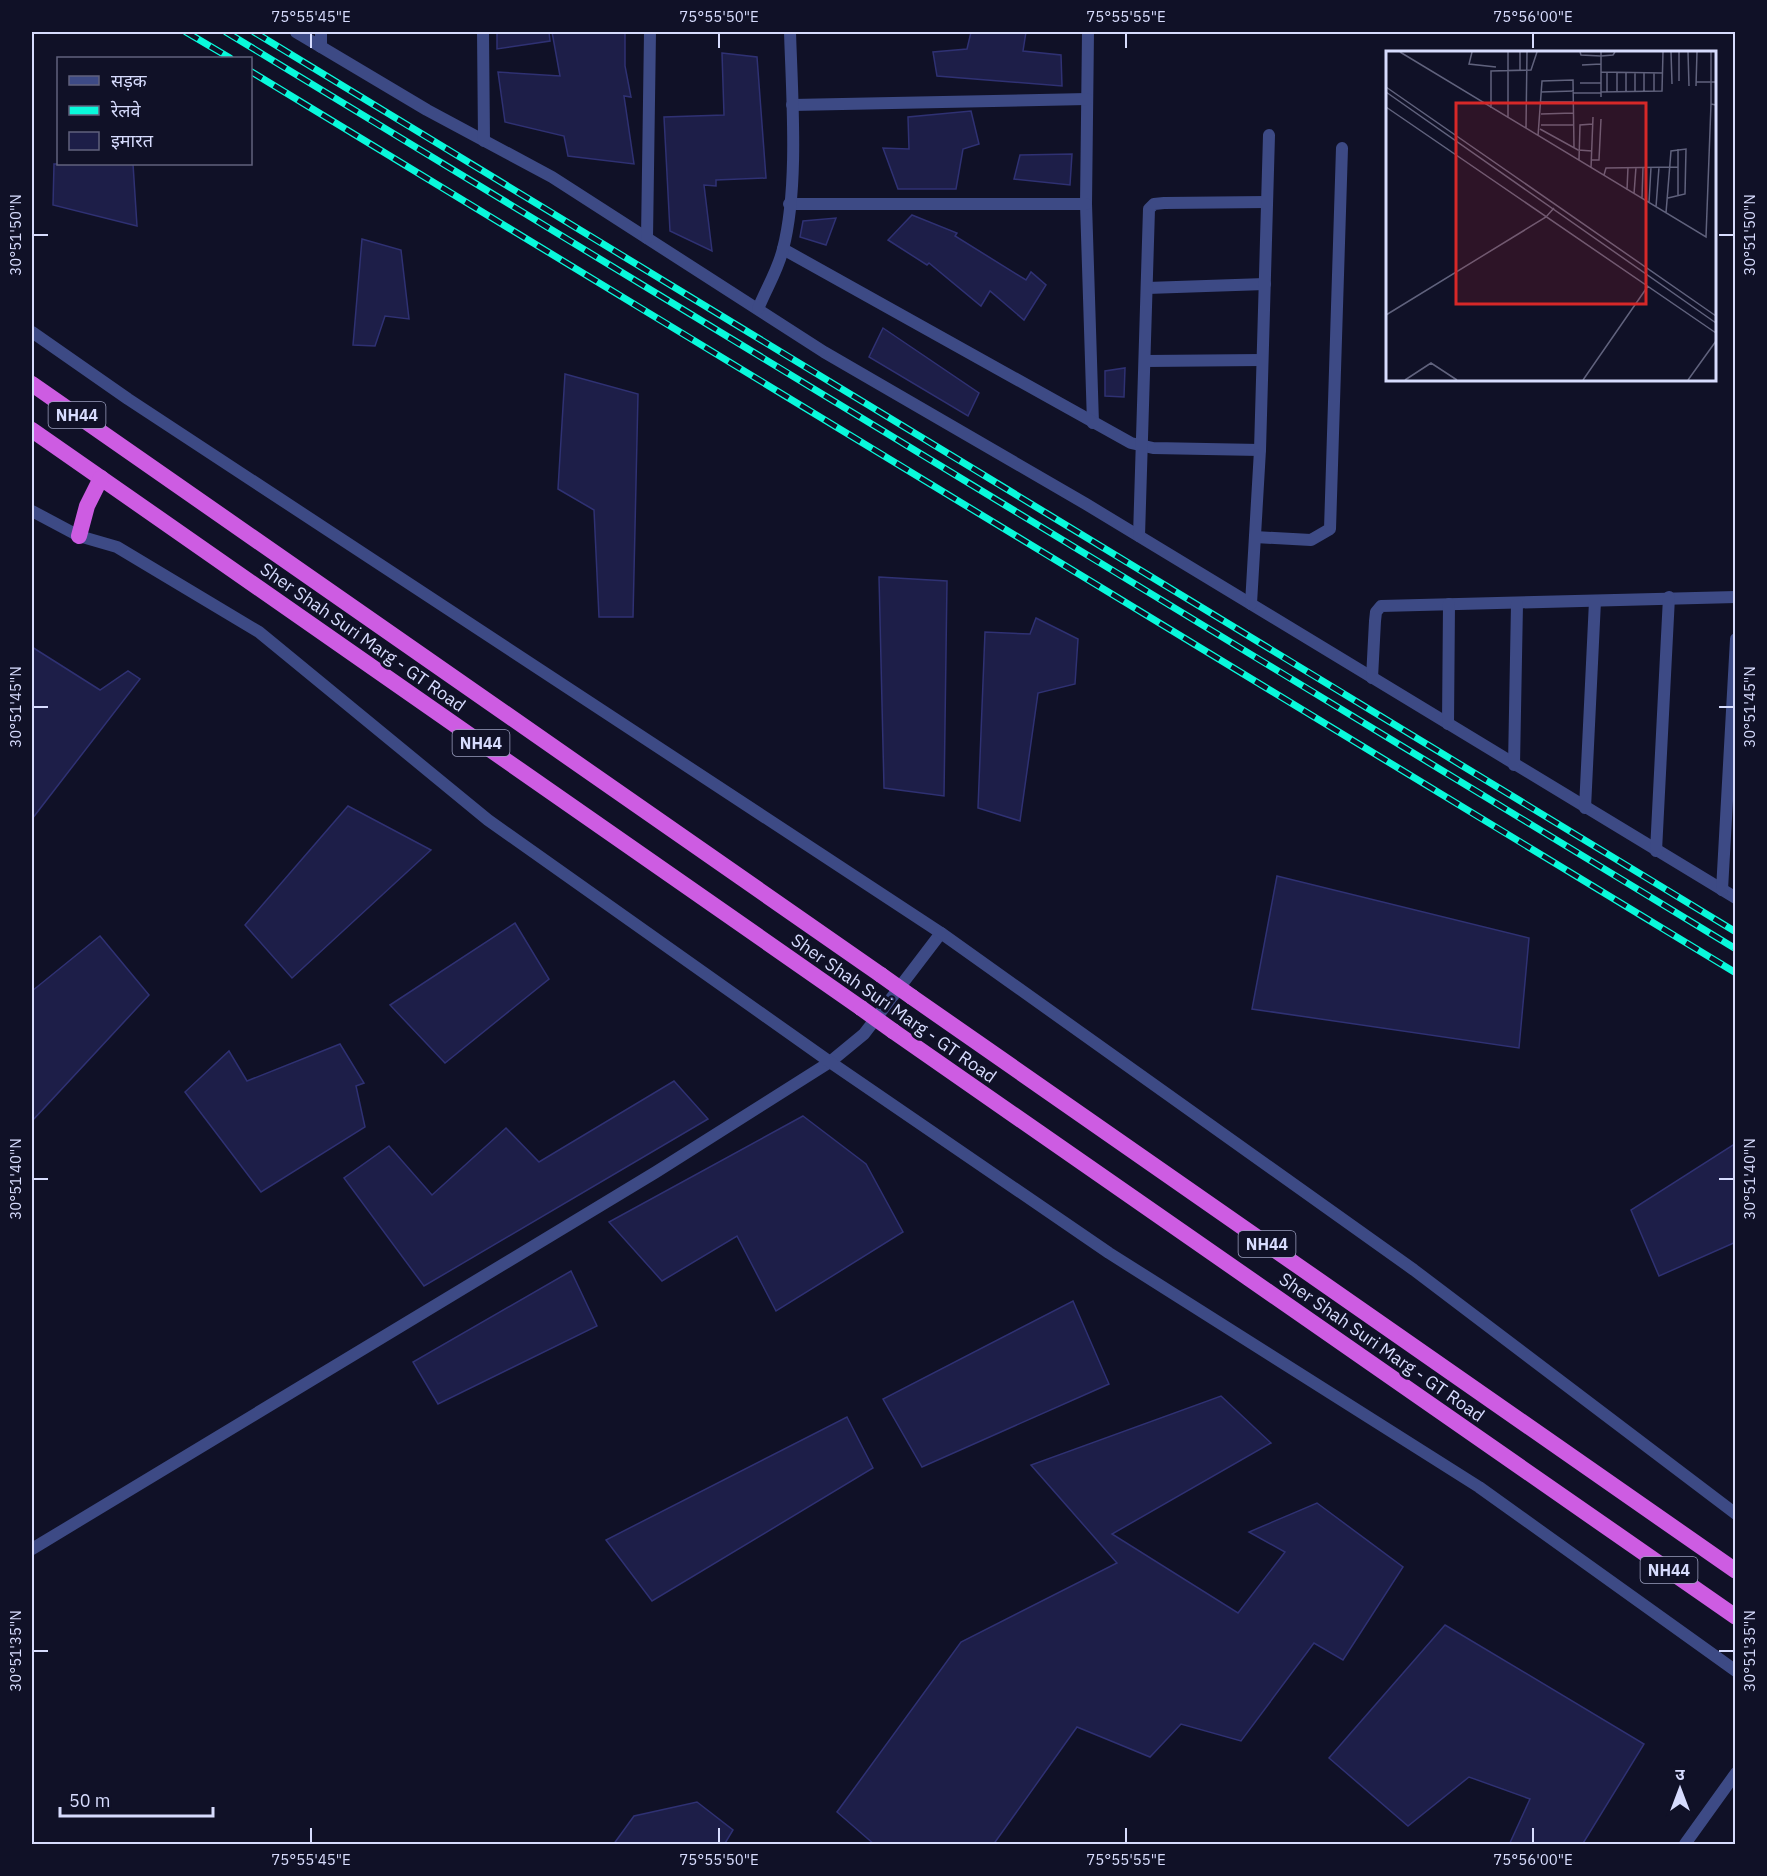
<svg xmlns="http://www.w3.org/2000/svg" width="1767" height="1876" viewBox="0 0 1767 1876" font-family="'IBM Plex Sans','Noto Sans Devanagari',sans-serif">
  <style>
    .building { fill: #1d1e48; stroke: #2f3173; stroke-width: 1.5 }
    .lines { fill: none; stroke-linecap: round; stroke-linejoin: round }
    .minor { stroke: #3d4a85; stroke-width: 12 }
    .tertiary { stroke: #3d4a85; stroke-width: 12 }
    .trunk { stroke: #cd5ce2; stroke-width: 16 }
    .rail-casing { stroke: #09f9db; stroke-width: 7 }
    .rail { stroke: #101127; stroke-width: 4.5; stroke-dasharray: 14; stroke-linecap: butt }
    .trunk-bridge { stroke: #cd5ce2; stroke-width: 16 }
    .ticks { fill: none; stroke: #d7dcfe; stroke-width: 2 }
    .labels { text-anchor: middle; dominant-baseline: central; stroke-width: 6; stroke-linejoin: round; paint-order: stroke }
    .shield { fill: #101127; stroke: #9b9fbe; stroke-width: 1.5 }
    .shield-label { font-size: 16px; font-weight: bold; fill: #d7dcfe }
    .street-label { font-size: 18px; fill: #d7dcfe; stroke: #101127 }
    .inset-road { fill: none; stroke: #60627d; stroke-width: 1.5 }
    .view { fill: #d62828; fill-opacity: 0.15; stroke: #d62828; stroke-width: 3 }
    .inset-edge { fill: none; stroke: #d7dcfe; stroke-width: 3 }
    .neatline { fill: none; stroke: #d7dcfe; stroke-width: 2 }
    .ticks-label { font-size: 15px; text-anchor: middle; fill: #d7dcfe }
  </style>
  <rect width="100%" height="100%" fill="#101127"/>
  <!-- building -->
  <g class="building">
    <path d="M 497,32 L 549,32 L 550,41 L 497,49 Z"/>
    <path d="M 552,32 L 625,32 L 625,66 L 631,97 L 624,96 L 634,164 L 568,156 L 564,136 L 505,122 L 498,72 L 560,76 Z"/>
    <path d="M 971,32 L 1026,32 L 1023,51 L 1061,55 L 1062,86 L 937,76 L 933,52 L 967,49 Z"/>
    <path d="M 722,53 L 757,57 L 766,178 L 716,180 L 716,186 L 704,185 L 712,251 L 670,231 L 664,117 L 724,115 Z"/>
    <path d="M 971,111 L 979,144 L 963,149 L 956,189 L 898,189 L 883,148 L 909,149 L 908,117 Z"/>
    <path d="M 1072,154 L 1070,185 L 1014,179 L 1020,155 Z"/>
    <path d="M 54,164 L 133,164 L 137,226 L 53,205 Z"/>
    <path d="M 912,215 L 957,233 L 955,236 L 1026,280 L 1031,272 L 1046,285 L 1024,320 L 990,291 L 981,306 L 929,263 L 927,265 L 888,240 Z"/>
    <path d="M 836,218 L 826,245 L 800,237 L 803,221 Z"/>
    <path d="M 362,239 L 401,250 L 409,319 L 385,316 L 375,346 L 353,345 Z"/>
    <path d="M 883,328 L 979,393 L 968,416 L 869,357 Z"/>
    <path d="M 1125,368 L 1124,397 L 1105,396 L 1105,371 Z"/>
    <path d="M 565,374 L 638,394 L 633,617 L 599,617 L 594,510 L 558,489 Z"/>
    <path d="M 879,577 L 947,581 L 944,796 L 884,788 Z"/>
    <path d="M 1036,618 L 1078,639 L 1075,684 L 1038,693 L 1020,821 L 978,808 L 985,632 L 1030,634 Z"/>
    <path d="M 32,647 L 100,690 L 128,671 L 140,679 L 32,819 Z"/>
    <path d="M 348,806 L 431,850 L 292,978 L 245,925 Z"/>
    <path d="M 1277,876 L 1529,938 L 1519,1048 L 1252,1009 Z"/>
    <path d="M 515,923 L 549,979 L 445,1063 L 390,1005 Z"/>
    <path d="M 100,936 L 149,995 L 32,1121 L 32,991 Z"/>
    <path d="M 340,1044 L 364,1083 L 356,1086 L 365,1127 L 261,1192 L 185,1092 L 229,1051 L 247,1081 Z"/>
    <path d="M 674,1081 L 708,1119 L 424,1286 L 344,1178 L 389,1146 L 432,1195 L 506,1128 L 539,1162 Z"/>
    <path d="M 803,1116 L 866,1164 L 903,1232 L 776,1311 L 737,1236 L 662,1281 L 609,1222 Z"/>
    <path d="M 1736,1143 L 1736,1242 L 1659,1276 L 1631,1210 Z"/>
    <path d="M 571,1271 L 597,1326 L 438,1404 L 413,1362 Z"/>
    <path d="M 1073,1301 L 1109,1384 L 922,1467 L 883,1399 Z"/>
    <path d="M 1221,1396 L 1271,1443 L 1112,1534 L 1238,1613 L 1285,1552 L 1249,1532 L 1317,1503 L 1403,1567 L 1343,1660 L 1314,1643 L 1241,1741 L 1181,1724 L 1150,1757 L 1077,1727 L 993,1845 L 875,1845 L 837,1812 L 961,1642 L 1117,1563 L 1031,1465 Z"/>
    <path d="M 847,1417 L 873,1468 L 652,1601 L 606,1540 Z"/>
    <path d="M 1445,1625 L 1644,1744 L 1582,1845 L 1509,1845 L 1530,1799 L 1469,1777 L 1408,1826 L 1329,1758 Z"/>
    <path d="M 697,1802 L 733,1830 L 724,1845 L 613,1845 L 634,1816 Z"/>
  </g>
  <g class="lines">
    <!-- minor -->
    <g class="minor">
      <path d="M 296,32 L 427,110 L 552,177 L 824,352 L 1086,504 L 1736,898"/>
      <path d="M 483,32 L 484,141"/>
      <path d="M 1088,32 L 1086,204 L 1093,423"/>
      <path d="M 321,47 L 321,32"/>
      <path d="M 792,105 L 1087,99"/>
      <path d="M 789,204 L 1086,204"/>
      <path d="M 647,238 L 650,32"/>
      <path d="M 783,249 L 1131,443 L 1153,448 L 1260,450"/>
      <path d="M 1147,288 L 1265,284"/>
      <path d="M 758,309 C 766,289 778,270 783,249 C 799,187 792,97 790,32"/>
      <path d="M 1146,361 L 1262,360"/>
      <path d="M 1139,536 L 1149,209 L 1154,204 L 1164,203 L 1267,202"/>
      <path d="M 1255,537 L 1311,540 L 1330,529 L 1342,148"/>
      <path d="M 1251,604 L 1260,450 L 1269,135"/>
      <path d="M 1372,678 L 1375,621 L 1376,612 L 1381,606 L 1736,597"/>
      <path d="M 1448,724 L 1449,604"/>
      <path d="M 1514,765 L 1517,604"/>
      <path d="M 1585,808 L 1595,601"/>
      <path d="M 1656,851 L 1669,597"/>
      <path d="M 1722,890 L 1736,639"/>
      <path d="M 32,1549 L 656,1172 L 830,1062 L 864,1034 L 941,933"/>
      <path d="M 1685,1844 L 1736,1773"/>
    </g>
    <!-- tertiary -->
    <g class="tertiary">
      <path d="M 32,332 L 128,399 L 941,933 L 1414,1270 L 1736,1514"/>
      <path d="M 32,511 L 79,536 L 117,547 L 259,632 L 488,820 L 830,1062 L 1109,1253 L 1479,1487 L 1736,1671"/>
    </g>
    <!-- trunk -->
    <g class="trunk">
      <path d="M 32,384 L 881,975"/>
      <path d="M 32,430 L 861,1008"/>
      <path d="M 79,536 L 87,506 L 101,478"/>
      <path d="M 912,997 L 1736,1571"/>
      <path d="M 893,1031 L 1736,1617"/>
    </g>
    <defs>
      <g id="rail">
        <path d="M 186,32 L 230,58"/>
        <path d="M 226,32 L 1736,949"/>
        <path d="M 254,32 L 1736,932"/>
        <path d="M 250,71 L 1736,973"/>
      </g>
    </defs>
    <!-- rail casing -->
    <use href="#rail" class="rail-casing"/>
    <!-- rail -->
    <use href="#rail" class="rail"/>
    <!-- trunk-bridge -->
    <g class="trunk-bridge">
      <path d="M 881,975 L 912,997"/>
      <path d="M 861,1008 L 893,1031"/>
    </g>
  </g>
  <!-- ticks -->
  <path class="ticks" d="M 311,33 L 311,48M 719,33 L 719,48M 1126,33 L 1126,48M 1533,33 L 1533,48M 33,235 L 48,235M 1719,235 L 1734,235M 33,707 L 48,707M 1719,707 L 1734,707M 33,1179 L 48,1179M 1719,1179 L 1734,1179M 33,1651 L 48,1651M 1719,1651 L 1734,1651M 311,1828 L 311,1843M 719,1828 L 719,1843M 1126,1828 L 1126,1843M 1533,1828 L 1533,1843"/>
  <g class="labels">
    <!-- shield labels -->
    <g class="shield">
      <rect x="48.5" y="402" width="57" height="26" rx="4.5"/>
      <rect x="452.5" y="730" width="57" height="26" rx="4.5"/>
      <rect x="1238.5" y="1231" width="57" height="26" rx="4.5"/>
      <rect x="1640.5" y="1557" width="57" height="26" rx="4.5"/>
    </g>
    <g class="shield-label">
      <text x="77" y="415">NH44</text>
      <text x="481" y="743">NH44</text>
      <text x="1267" y="1244">NH44</text>
      <text x="1669" y="1570">NH44</text>
    </g>
    <!-- street labels -->
    <g class="street-label">
      <text transform="translate(363 637) rotate(35)">Sher Shah Suri Marg - GT Road</text>
      <text transform="translate(894 1008) rotate(35)">Sher Shah Suri Marg - GT Road</text>
      <text transform="translate(1382 1347) rotate(35)">Sher Shah Suri Marg - GT Road</text>
    </g>
  </g>
  <!-- overview -->
  <g transform="translate(1386 51)">
    <rect width="330" height="330" fill="#101127"/>
    <path class="inset-road" d="M 14,1 L 320,186 L 325,53 L 330,54M 86,1 L 83,13 L 110,16M 122,1 L 122,67M 134,1 L 134,20M 194,1 L 195,4 L 215,5 L 227,4 L 229,1M 215,1 L 215,46M 285,1 L 286,33M 293,1 L 293,30M 302,1 L 303,35M 196,14 L 215,13M 215,21 L 277,22M 249,21 L 249,41M 258,22 L 258,41M 268,22 L 268,40M 310,31 L 330,31M 194,32 L 215,32M 310,35 L 311,1M 0,36 L 330,265M 0,41 L 330,272M 155,41 L 188,40M 215,41 L 276,40 L 277,1M 221,41 L 221,21M 231,41 L 231,21M 240,41 L 240,21M 187,42 L 215,42M 155,51 L 187,51M 325,53 L 325,1M 0,56 L 330,282M 105,57 L 105,20 L 145,19 L 151,1M 155,63 L 187,62M 155,74 L 187,74M 140,77 L 141,1M 154,78 L 192,99 L 206,100M 152,85 L 156,30 L 187,29 L 188,97M 193,109 L 194,74 L 207,73M 205,109 L 213,109 L 215,68M 205,117 L 207,66M 218,124 L 220,117 L 292,116M 241,139 L 242,116M 248,143 L 250,116M 292,145 L 292,98M 256,147 L 257,116M 263,152 L 265,116M 270,156 L 273,116M 280,162 L 285,100 L 300,98 L 299,143 L 282,147M 0,264 L 160,166 L 168,157M 19,329 L 45,312 L 71,329M 197,329 L 262,235M 302,329 L 330,290"/>
    <path class="view" d="M 70,52 L 260,52 L 260,253 L 70,253 Z"/>
    <rect width="330" height="330" class="inset-edge"/>
  </g>
  <!-- border -->
  <rect width="1767" height="1876" fill="none" stroke="#101127" stroke-width="66"/>
  <!-- legend -->
  <rect x="57" y="57" width="195" height="108" fill="#101127" stroke="#60627d" stroke-width="1.5"/>
  <rect x="69" y="76" width="30" height="9" fill="#3d4a85" stroke="#60627d" stroke-width="1.5"/>
  <text x="111" y="87" font-size="18" fill="#d7dcfe">सड़क</text>
  <rect x="69" y="106" width="30" height="9" fill="#09f9db" stroke="#60627d" stroke-width="1.5"/>
  <text x="111" y="117" font-size="18" fill="#d7dcfe">रेलवे</text>
  <rect x="69" y="132" width="30" height="18" fill="#1d1e48" stroke="#60627d" stroke-width="1.5"/>
  <text x="111" y="147" font-size="18" fill="#d7dcfe">इमारत</text>
  <!-- north arrow -->
  <g transform="translate(1680 1789)" stroke="#101127" stroke-width="4.5" paint-order="stroke">
  <path d="M0-4.5L10 22L0 15L-10 22Z" fill="#d7dcfe"/>
  <text y="-9" font-size="16" font-weight="bold" text-anchor="middle" fill="#d7dcfe">उ</text>
  </g>
  <!-- scale -->
  <path d="M60 1807v9h153v-9" fill="none" stroke="#d7dcfe" stroke-width="3"/>
  <text x="69" y="1807" font-size="18" fill="#d7dcfe" stroke="#101127" stroke-width="4.5" paint-order="stroke">50 m</text>
  <rect x="33" y="33" width="1701" height="1810" class="neatline"/>
  <g class="ticks-label">
    <text x="311" y="22">75°55'45"E</text>
    <text x="719" y="22">75°55'50"E</text>
    <text x="1126" y="22">75°55'55"E</text>
    <text x="1533" y="22">75°56'00"E</text>
    <text transform="translate(16 235) rotate(-90)" y="5">30°51'50"N</text>
    <text transform="translate(1750 235) rotate(-90)" y="5">30°51'50"N</text>
    <text transform="translate(16 707) rotate(-90)" y="5">30°51'45"N</text>
    <text transform="translate(1750 707) rotate(-90)" y="5">30°51'45"N</text>
    <text transform="translate(16 1179) rotate(-90)" y="5">30°51'40"N</text>
    <text transform="translate(1750 1179) rotate(-90)" y="5">30°51'40"N</text>
    <text transform="translate(16 1651) rotate(-90)" y="5">30°51'35"N</text>
    <text transform="translate(1750 1651) rotate(-90)" y="5">30°51'35"N</text>
    <text x="311" y="1865">75°55'45"E</text>
    <text x="719" y="1865">75°55'50"E</text>
    <text x="1126" y="1865">75°55'55"E</text>
    <text x="1533" y="1865">75°56'00"E</text>
  </g>
</svg>
